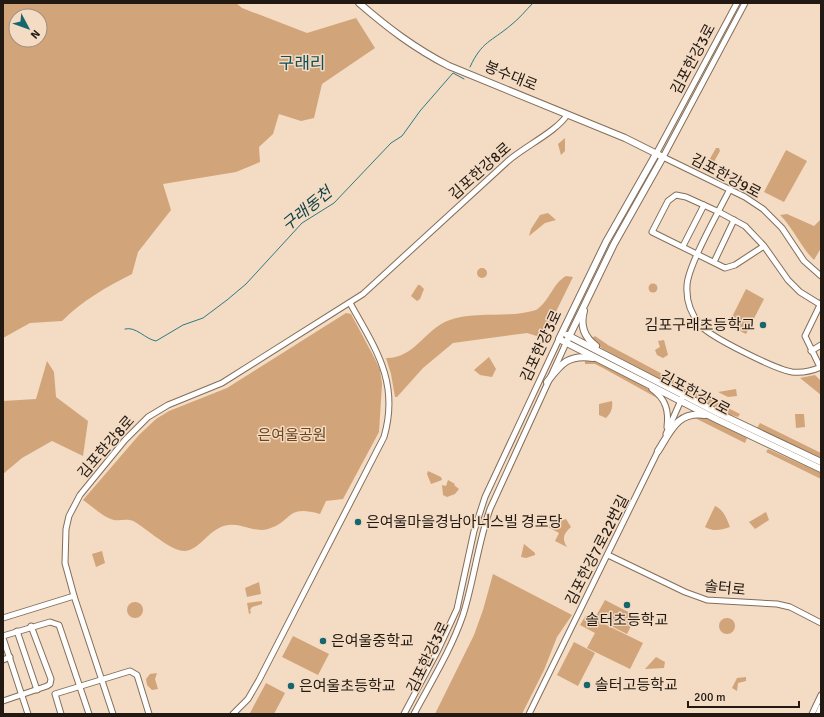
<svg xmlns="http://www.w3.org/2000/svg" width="824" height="717" viewBox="0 0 824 717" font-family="Signika,'Noto Sans KR',sans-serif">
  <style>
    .green { fill: #d1a479; fill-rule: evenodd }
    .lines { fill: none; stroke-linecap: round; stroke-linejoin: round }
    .stream { stroke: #2c7c82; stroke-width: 1 }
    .minor-casing { stroke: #836e59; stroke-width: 7 }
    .major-casing { stroke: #836e59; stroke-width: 8 }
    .minor { stroke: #fff; stroke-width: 5 }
    .major { stroke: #fff; stroke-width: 6 }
    .poi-dot { fill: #18666d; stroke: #f3dbc4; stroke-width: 1.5 }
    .labels { text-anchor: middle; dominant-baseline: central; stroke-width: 3; stroke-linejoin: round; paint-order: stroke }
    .street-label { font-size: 15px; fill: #221a12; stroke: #f3dbc4 }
    .poi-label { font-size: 15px; fill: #221a12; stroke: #f3dbc4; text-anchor: start }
    .park-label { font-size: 15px; fill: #6c451a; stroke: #f3dbc4 }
    .water-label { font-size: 16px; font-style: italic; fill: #0f4247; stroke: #f3dbc4 }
    .quarter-label { font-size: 17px; fill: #124f55; stroke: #f3dbc4 }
  </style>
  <rect width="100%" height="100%" fill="#f3dbc4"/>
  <!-- green -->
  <g class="green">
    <path d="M 3,3 L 236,3 L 242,8 L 307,33 L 356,18 L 375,48 L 322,84 L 314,118 L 301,121 L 279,114 L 273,134 L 259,147 L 260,162 L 236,172 L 163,184 L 171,210 L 138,252 L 132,274 C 106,287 82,301 62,321 L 30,323 L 3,338 ZM 16,16 L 40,16 L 40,40 L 16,40 Z"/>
    <path d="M 565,138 L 565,151 L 561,155 L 558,144 Z"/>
    <path d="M 716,148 L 719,148 L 720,151 L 711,167 L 707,164 Z"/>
    <path d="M 786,150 L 807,161 L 784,202 L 764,192 Z"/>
    <path d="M 548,213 L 556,220 L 545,223 L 529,236 L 531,229 L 540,215 Z"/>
    <path d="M 787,214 L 814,226 L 821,219 L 821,248 L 814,260 C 800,246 794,229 780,215 Z"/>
    <circle cx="482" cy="273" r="5"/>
    <path d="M 566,276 L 573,277 L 543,338 L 527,333 L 453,343 L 423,368 L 397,397 L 395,397 L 391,374 L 386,358 C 413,359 424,331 447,321 C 475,310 508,319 536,310 C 550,301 552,284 566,276 Z"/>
    <circle cx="653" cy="288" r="4.5"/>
    <path d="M 418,285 L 420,285 L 424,289 L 420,299 L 417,301 L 411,296 Z"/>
    <path d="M 746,289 L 764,299 L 746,334 L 728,325 Z"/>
    <path d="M 346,313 L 351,314 L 375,359 L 380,370 L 382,384 L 379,432 L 343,499 L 326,501 L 320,514 C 285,504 293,522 268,529 C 255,533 242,523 229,525 C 209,527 202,549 185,551 C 172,552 147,529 135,522 C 128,518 122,521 114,520 C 104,518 92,506 83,500 L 139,435 L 156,419 L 169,411 L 227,388 Z"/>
    <path d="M 595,336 L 608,345 L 683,385 L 684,389 L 690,389 L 690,395 L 603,349 L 591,339 Z"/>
    <path d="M 664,340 L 668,355 L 663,358 L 657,355 L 655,350 L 660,347 L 658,341 Z"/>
    <path d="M 489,357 L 496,369 L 492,377 L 480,375 L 474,370 Z"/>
    <path d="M 585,359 C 603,360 648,385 659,399 L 603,368 L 595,364 L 585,364 Z"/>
    <path d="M 47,361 L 54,372 L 56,397 L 88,421 L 83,456 L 52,441 L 22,458 L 3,474 L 3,401 L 36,399 Z"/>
    <path d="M 815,375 L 821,381 L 821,395 L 800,378 Z"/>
    <path d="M 736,389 L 737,396 L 728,397 L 718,392 Z"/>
    <path d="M 695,391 L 740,414 L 738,417 L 728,414 L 693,396 Z"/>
    <path d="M 612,401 C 613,408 611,413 606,418 L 599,415 L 599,404 Z"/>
    <path d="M 795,414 L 804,414 L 805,427 L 796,428 Z"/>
    <path d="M 704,417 L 747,438 L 745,443 L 695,418 Z"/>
    <path d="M 760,423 L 821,453 L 821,459 L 757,428 Z"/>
    <path d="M 768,449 L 821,473 L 821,479 L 766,452 Z"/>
    <path d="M 428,471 L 441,477 L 442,480 L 431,484 L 427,474 Z"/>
    <path d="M 448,480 L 455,484 L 454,485 L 459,489 L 455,494 L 447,497 L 443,495 L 442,485 L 446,486 Z"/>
    <path d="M 715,506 C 723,509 727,519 730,527 C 720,530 714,532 705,527 Z"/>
    <path d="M 766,512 L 769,520 L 755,529 L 749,522 Z"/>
    <path d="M 566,519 L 571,527 C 563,534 562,539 567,547 L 555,541 L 559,533 L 546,526 Z"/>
    <path d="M 524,544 L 535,553 L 535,555 L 526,558 L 521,557 Z"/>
    <path d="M 102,551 L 105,563 L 96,567 L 92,554 Z"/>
    <path d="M 493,574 L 572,615 L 557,637 L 544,670 L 522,714 L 435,714 L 474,635 L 483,610 Z"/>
    <path d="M 259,582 L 261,594 L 247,597 L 245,588 Z"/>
    <path d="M 605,600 L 636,616 L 627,634 L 595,618 Z"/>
    <path d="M 262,601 L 262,604 L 252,607 L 250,610 L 251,613 L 249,614 L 247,603 Z"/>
    <circle cx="135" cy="610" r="8"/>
    <path d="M 586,615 L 643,643 L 630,669 L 587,648 L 595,633 L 580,625 Z"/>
    <circle cx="727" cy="626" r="8"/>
    <path d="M 293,636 L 329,654 L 318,675 L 282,657 Z"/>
    <path d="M 574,642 L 595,653 L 578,686 L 557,675 Z"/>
    <path d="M 656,657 L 665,662 L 664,668 L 645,669 Z"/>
    <path d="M 157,673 L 155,679 L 158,689 L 152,690 L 147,685 L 146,679 L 150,674 Z"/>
    <path d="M 746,677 L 746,681 L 738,683 L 737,691 L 732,688 L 737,678 Z"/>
    <path d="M 266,683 L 285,693 L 274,714 L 253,714 L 250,713 Z"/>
  </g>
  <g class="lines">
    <!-- stream -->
    <g class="stream">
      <path d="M 470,67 C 482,41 491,42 511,25 C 519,19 526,10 533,3"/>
      <path d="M 125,329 C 136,326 145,339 156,341 L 183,325 L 203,318 L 227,300 L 246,284 L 302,223 L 334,203 L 391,143 L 402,136 L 420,111 L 453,73 L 464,79"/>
    </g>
    <defs>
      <g id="minor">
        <path d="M 745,3 L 663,157 L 745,197 L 763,209 L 782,228 L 804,261 L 821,276"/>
        <path d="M 656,154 L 737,3"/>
        <path d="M 730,189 C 720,209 687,267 687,286 C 686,301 691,314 700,325 C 710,337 775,369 792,372 C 802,373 812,371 821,367"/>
        <path d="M 683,246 L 704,205"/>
        <path d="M 764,246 L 735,265 L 725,268 L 652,232 L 668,201 L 676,195 L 686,197 L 719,212 L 745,226 L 764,246 L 788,280 L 800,292 L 821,305"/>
        <path d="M 714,262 L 734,220"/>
        <path d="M 811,351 L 821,345"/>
        <path d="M 820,367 L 805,336 L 821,303"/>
        <path d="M 652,389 C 666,399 669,411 667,427"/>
        <path d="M 666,434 L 682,398"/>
        <path d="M 608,555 L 685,592 L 707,600 L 777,604 L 790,607 L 821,623"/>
        <path d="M 3,618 L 74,596"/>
        <path d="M 17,631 L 37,690"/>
        <path d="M 3,636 L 50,622 L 59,625 L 89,714"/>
        <path d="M 3,638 L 28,714"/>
        <path d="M 3,660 L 10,657"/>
        <path d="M 3,701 L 47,686 L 50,684 L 51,679 L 31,626"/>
        <path d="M 61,714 L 55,694 L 130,671 L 137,675 L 149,714"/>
        <path d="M 113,714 L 74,596 L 65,563 L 66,529 L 69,516 L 80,495 L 125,440 L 148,417 L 168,405 L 222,383 L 363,294 L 508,161 C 524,147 557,131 567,115"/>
        <path d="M 233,714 L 248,699 L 259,680 L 384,437 C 400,382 375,348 350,303"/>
        <path d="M 404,714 L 438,650 L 457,609 L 474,531 L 485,497 L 559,339"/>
        <path d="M 414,714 C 431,682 451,650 463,615 C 474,580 478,543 490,509 L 567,341"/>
        <path d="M 529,714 L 659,449"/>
        <path d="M 812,714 L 821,695"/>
        <path d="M 818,714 L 821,707"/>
      </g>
      <g id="major">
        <path d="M 359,3 C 388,28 414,48 449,66 L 625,138 L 663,157 L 614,244 L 568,339"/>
        <path d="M 656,154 L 606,242 L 559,339 L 718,420 L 821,469"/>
        <path d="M 584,311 C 580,325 584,337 596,346"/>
        <path d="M 567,335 L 720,414 L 821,462"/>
        <path d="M 547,382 C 561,364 568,354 593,358"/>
        <path d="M 658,451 C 671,431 677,411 705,415"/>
      </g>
    </defs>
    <!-- minor casing -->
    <use href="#minor" class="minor-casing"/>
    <!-- major casing -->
    <use href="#major" class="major-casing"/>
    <!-- minor -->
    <use href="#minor" class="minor"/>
    <!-- major -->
    <use href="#major" class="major"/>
  </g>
  <!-- markers -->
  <g class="poi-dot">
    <circle cx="763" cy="325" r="4"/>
    <circle cx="358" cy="522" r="4"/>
    <circle cx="627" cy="605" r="4"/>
    <circle cx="323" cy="641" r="4"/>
    <circle cx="587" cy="685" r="4"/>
    <circle cx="291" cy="686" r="4"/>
  </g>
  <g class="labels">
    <!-- street labels -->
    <g class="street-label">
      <text transform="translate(693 59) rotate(-62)">김포한강3로</text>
      <text transform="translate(511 76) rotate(22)">봉수대로</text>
      <text transform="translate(480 171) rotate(-42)">김포한강8로</text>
      <text transform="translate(726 176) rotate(28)">김포한강9로</text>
      <text transform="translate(541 346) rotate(-65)">김포한강3로</text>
      <text transform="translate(695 393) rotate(28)">김포한강7로</text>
      <text transform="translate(106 447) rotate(-49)">김포한강8로</text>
      <text transform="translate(597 550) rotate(-63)">김포한강7로22번길</text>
      <text transform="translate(725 588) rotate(6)">솔터로</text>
      <text transform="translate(428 657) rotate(-64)">김포한강3로</text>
    </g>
    <!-- poi labels -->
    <g class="poi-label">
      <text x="755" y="325" text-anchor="end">김포구래초등학교</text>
      <text x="366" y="522">은여울마을경남아너스빌 경로당</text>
      <text x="627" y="620" text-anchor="middle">솔터초등학교</text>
      <text x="331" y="641">은여울중학교</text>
      <text x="595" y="685">솔터고등학교</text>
      <text x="299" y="686">은여울초등학교</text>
    </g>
    <!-- park labels -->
    <g class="park-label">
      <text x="292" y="435">은여울공원</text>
    </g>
    <!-- water labels -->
    <g class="water-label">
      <text transform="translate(307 209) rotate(-39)">구래동천</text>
    </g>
    <!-- quarter labels -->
    <g class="quarter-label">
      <text x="302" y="63">구래리</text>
    </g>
  </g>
  <!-- border -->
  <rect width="824" height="717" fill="none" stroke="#221a12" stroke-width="8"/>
  <!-- north arrow -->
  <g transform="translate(28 28) rotate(131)"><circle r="19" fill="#f3dbc4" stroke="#9f8e7d"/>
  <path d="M0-3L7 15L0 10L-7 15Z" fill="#18666d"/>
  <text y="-6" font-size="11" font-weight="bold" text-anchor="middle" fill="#221a12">N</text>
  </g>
  <!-- scale -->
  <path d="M688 701v6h111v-6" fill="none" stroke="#221a12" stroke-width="2"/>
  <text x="694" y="701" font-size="12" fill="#221a12" stroke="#f3dbc4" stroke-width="3" paint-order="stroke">200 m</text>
</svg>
